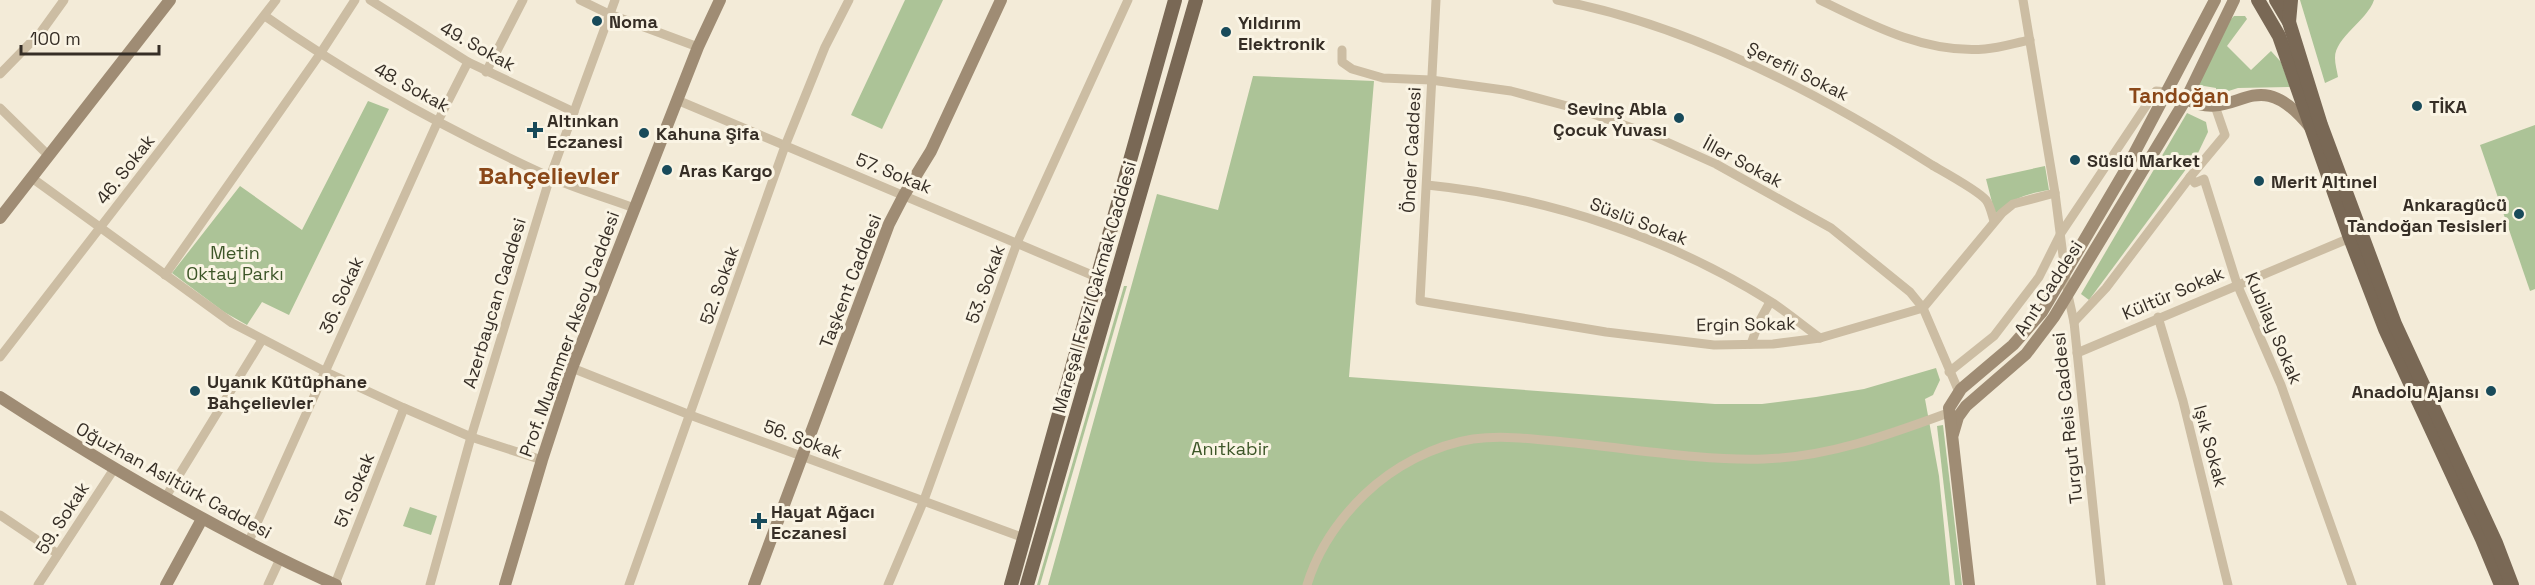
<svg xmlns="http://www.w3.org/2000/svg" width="2535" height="585" viewBox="0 0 2535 585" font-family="'Space Grotesk',sans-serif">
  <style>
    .green { fill: #acc397 }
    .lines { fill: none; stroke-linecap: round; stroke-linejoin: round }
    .street { stroke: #ccbda3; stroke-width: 9 }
    .secondary { stroke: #9f8c74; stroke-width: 12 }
    .primary { stroke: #796855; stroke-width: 14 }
    .poi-dot { fill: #184a5a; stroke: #faf4e4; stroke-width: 2 }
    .labels { text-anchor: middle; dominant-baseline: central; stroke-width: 6; stroke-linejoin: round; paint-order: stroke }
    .poi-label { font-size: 18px; font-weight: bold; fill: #362e26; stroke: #faf4e4; text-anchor: start }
    .street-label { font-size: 18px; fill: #362e26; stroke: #faf4e4 }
    .park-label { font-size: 18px; fill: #3d5628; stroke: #faf4e4 }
    .quarter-label { font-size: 21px; font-weight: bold; fill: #8a4819; stroke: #faf4e4 }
    .district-label { font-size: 24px; font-weight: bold; fill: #8a4819; stroke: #faf4e4 }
  </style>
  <rect width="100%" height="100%" fill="#f3ebd8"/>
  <!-- green -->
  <g class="green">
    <path d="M 905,0 L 943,0 L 882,129 L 851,115 Z"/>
    <path d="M 2300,0 L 2374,0 C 2367,21 2335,37 2335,58 C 2335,64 2337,71 2338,77 L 2325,83 Z"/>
    <path d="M 2234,16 L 2245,16 L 2247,19 L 2227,46 L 2251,70 L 2271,51 L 2281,62 L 2290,87 L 2238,88 L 2216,95 L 2216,88 L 2204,86 L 2203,93 L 2196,90 L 2227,23 Z"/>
    <path d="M 1253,76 L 1374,81 L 1349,377 L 1715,404 L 1762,404 L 1816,397 L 1864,389 L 1936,368 L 1940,380 L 1933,395 L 1925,399 L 1939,476 L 1950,585 L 1048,585 L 1157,194 L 1218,210 Z"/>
    <path d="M 368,101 L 389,109 L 289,315 L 262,302 L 247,325 L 224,312 L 172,273 L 240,186 L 302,230 Z"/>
    <path d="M 2187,113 L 2206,122 L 2208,132 L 2198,153 L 2089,300 L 2081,294 Z"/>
    <path d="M 2535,125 L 2535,289 L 2530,291 L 2480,145 Z"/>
    <path d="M 2045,166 L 2049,190 C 2026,194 2014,198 1995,214 L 1986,179 Z"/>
    <path d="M 1124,286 L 1127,286 L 1040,585 L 1037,585 Z"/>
    <path d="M 1943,425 L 1962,585 L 1955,585 L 1937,426 Z"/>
    <path d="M 410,507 L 437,516 L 431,535 L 403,526 Z"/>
  </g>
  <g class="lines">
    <!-- street -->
    <g class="street">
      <path d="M 370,0 L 468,62 L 574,112"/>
      <path d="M 580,0 L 609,14 L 698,47"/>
      <path d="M 1436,0 L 1420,301 L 1606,332 L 1714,345 L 1773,344 L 1820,338 L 1923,308 L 2002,213 L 2013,204 L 2055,193"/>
      <path d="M 1557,0 C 1687,24 1821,94 1932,165 C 1944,172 1979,191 1986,200 C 1990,205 1992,215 1994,221"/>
      <path d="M 1820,0 C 1871,25 1926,54 1985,49 C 2000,48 2015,43 2030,40"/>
      <path d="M 2023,0 L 2055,193 L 2068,295 L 2074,322 L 2101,585"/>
      <path d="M 265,16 C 353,78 450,131 548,176 C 575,189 605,197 634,208"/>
      <path d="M 1342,50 L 1342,62 L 1352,69 L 1383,78 L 1431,80 L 1511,91 L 1582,110 L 1649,134 L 1716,164 L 1831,228 L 1910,292 L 1923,308 L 1959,392"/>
      <path d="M 486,72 L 523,0"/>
      <path d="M 0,74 L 41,32 L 64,0"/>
      <path d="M 677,100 L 1099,278"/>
      <path d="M 2215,106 L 2225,135 L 2190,177 L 2195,183 L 2204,179 L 2237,284 L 2281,385 L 2352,585"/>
      <path d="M 0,108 L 49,156"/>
      <path d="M 32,178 L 232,323 L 324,371 L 404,408 L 471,437 L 542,460"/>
      <path d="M 1427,185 C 1548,197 1670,238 1773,303 C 1789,314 1805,327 1820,338"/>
      <path d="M 165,275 L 320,54 L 355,0"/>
      <path d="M 2158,317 L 2183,401 L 2228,585"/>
      <path d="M 2074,322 L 2106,288 L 2190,177"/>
      <path d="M 1751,344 L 1759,322 L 1770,302"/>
      <path d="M 2077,353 L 2350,238"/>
      <path d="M 0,357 L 276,0"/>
      <path d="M 572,368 L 690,415 L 1024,538"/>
      <path d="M 1949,372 L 1994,336 L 2039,277 L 2061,233 L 2156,91 L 2167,92"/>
      <path d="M 165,498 L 262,340"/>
      <path d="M 0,515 L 58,554"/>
      <path d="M 248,543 L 438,121 L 468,62"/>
      <path d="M 335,584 L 404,408"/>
      <path d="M 38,585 L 114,469"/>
      <path d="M 268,585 L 280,559"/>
      <path d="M 430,585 L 471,437 L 550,177 L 615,0"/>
      <path d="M 629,585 L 785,146 L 825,47 L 849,0"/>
      <path d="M 888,585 L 924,500 L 1017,243 L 1128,0"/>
      <path d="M 1307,585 C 1318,549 1338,520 1365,494 C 1393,467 1434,445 1473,439 C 1503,435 1534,439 1564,442 C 1628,448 1700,461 1764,459 C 1828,457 1888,435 1948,413"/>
    </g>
    <!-- secondary -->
    <g class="secondary">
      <path d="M 2186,99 C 2238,126 2254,58 2310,127"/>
      <path d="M 0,218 L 170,0"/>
      <path d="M 0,397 C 108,467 219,532 336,585"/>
      <path d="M 1953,434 L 1958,417 L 1966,406 L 2026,354 L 2054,317 L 2186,99 L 2234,0"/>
      <path d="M 166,585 L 202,519"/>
      <path d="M 505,585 L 542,460 L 572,368 L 698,47 L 720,0"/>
      <path d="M 754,585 L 889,224 L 904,195 L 931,151 L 1001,0"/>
      <path d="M 1969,585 L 1949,408 L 1961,389 L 2013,345 L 2042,312 L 2126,169 L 2215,0"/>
    </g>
    <!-- primary -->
    <g class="primary">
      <path d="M 2258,0 L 2279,36 L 2350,238 L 2385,329 L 2482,539 L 2501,585"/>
      <path d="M 2276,0 L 2289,22 L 2321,125 L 2395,324 L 2496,543 L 2512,585"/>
      <path d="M 2289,22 L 2291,0"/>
      <path d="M 1011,585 L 1175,0"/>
      <path d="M 1027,585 L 1196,0"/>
    </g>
  </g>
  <!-- markers -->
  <g class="poi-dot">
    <circle cx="597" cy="21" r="6"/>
    <circle cx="1226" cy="32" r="6"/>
    <circle cx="2417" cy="106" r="6"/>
    <circle cx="1679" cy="118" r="6"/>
    <path d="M532 121h6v6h6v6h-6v6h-6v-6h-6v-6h6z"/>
    <circle cx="644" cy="133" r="6"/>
    <circle cx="2075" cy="160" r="6"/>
    <circle cx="667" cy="170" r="6"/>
    <circle cx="2259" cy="181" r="6"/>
    <circle cx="2519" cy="214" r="6"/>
    <circle cx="195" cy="391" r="6"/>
    <circle cx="2491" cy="391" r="6"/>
    <path d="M756 512h6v6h6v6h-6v6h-6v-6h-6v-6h6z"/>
  </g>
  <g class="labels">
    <!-- poi labels -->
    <g class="poi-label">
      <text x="609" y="21">Noma</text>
      <text x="1238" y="22">Yıldırım<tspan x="1238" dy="21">Elektronik</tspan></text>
      <text x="2429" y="106">TİKA</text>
      <text x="1667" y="108" text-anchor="end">Sevinç Abla<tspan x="1667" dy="21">Çocuk Yuvası</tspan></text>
      <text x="547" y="120">Altınkan<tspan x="547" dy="21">Eczanesi</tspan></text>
      <text x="656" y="133">Kahuna Şifa</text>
      <text x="2087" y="160">Süslü Market</text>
      <text x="679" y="170">Aras Kargo</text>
      <text x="2271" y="181">Merit Altınel</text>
      <text x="2507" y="204" text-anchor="end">Ankaragücü<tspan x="2507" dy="21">Tandoğan Tesisleri</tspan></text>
      <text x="207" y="381">Uyanık Kütüphane<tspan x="207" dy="21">Bahçelievler</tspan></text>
      <text x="2479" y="391" text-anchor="end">Anadolu Ajansı</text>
      <text x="771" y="511">Hayat Ağacı<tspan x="771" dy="21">Eczanesi</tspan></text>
    </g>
    <!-- street labels -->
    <g class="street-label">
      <text transform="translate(478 46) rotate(29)">49. Sokak</text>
      <text transform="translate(1798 71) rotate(26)">Şerefli Sokak</text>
      <text transform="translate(412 87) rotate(29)">48. Sokak</text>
      <text transform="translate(1411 150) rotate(-87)">Önder Caddesi</text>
      <text transform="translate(1743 162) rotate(28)">İller Sokak</text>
      <text transform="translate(125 169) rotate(-52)">46. Sokak</text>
      <text transform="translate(894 173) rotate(22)">57. Sokak</text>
      <text transform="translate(1639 221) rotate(21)">Süslü Sokak</text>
      <text transform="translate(850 281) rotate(-69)">Taşkent Caddesi</text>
      <text transform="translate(985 284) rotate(-70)">53. Sokak</text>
      <text transform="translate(719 285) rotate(-70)">52. Sokak</text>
      <text transform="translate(1094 287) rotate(-74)">Mareşal Fevzi Çakmak Caddesi</text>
      <text transform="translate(2048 288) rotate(-57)">Anıt Caddesi</text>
      <text transform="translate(2173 293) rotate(-23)">Kültür Sokak</text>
      <text transform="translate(341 295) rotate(-66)">36. Sokak</text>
      <text transform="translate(494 303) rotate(-73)">Azerbaycan Caddesi</text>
      <text transform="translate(1746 324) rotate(-1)">Ergin Sokak</text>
      <text transform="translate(2274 328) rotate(67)">Kubilay Sokak</text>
      <text transform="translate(569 334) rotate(-70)">Prof. Muammer Aksoy Caddesi</text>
      <text transform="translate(2067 418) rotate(-96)">Turgut Reis Caddesi</text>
      <text transform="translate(803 439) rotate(20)">56. Sokak</text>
      <text transform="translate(2211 446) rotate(75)">Işık Sokak</text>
      <text transform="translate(174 480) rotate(29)">Oğuzhan Asiltürk Caddesi</text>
      <text transform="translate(354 490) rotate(-68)">51. Sokak</text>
      <text transform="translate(62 518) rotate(-57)">59. Sokak</text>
    </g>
    <!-- park labels -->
    <g class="park-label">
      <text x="235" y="252">Metin<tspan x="235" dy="21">Oktay Parkı</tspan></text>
      <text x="1230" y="448">Anıtkabir</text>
    </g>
    <!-- quarter labels -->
    <g class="quarter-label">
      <text x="2179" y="95">Tandoğan</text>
    </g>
    <!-- district labels -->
    <g class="district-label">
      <text x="549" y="175">Bahçelievler</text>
    </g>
  </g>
  <!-- scale -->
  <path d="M21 45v9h138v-9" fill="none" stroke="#362e26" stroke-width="3"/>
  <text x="30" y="45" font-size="18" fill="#362e26" stroke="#faf4e4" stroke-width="4.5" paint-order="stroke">100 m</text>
</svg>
